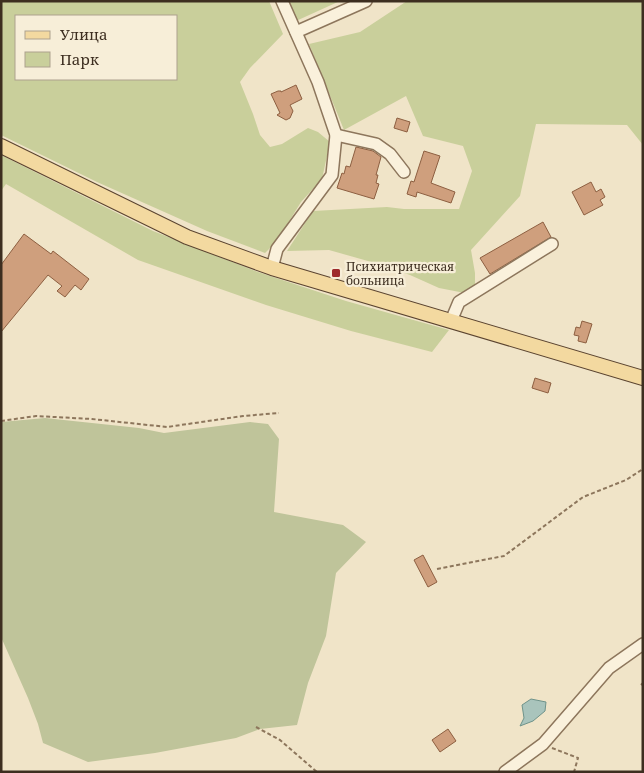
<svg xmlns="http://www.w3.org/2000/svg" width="644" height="773" viewBox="0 0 644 773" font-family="'Noto Serif',serif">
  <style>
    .green { fill: #c9cf9b; fill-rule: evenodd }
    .cemetery { fill: #bfc49a }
    .water { fill: #a9c4bc; stroke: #6f938a }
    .building { fill: #cf9f7d; stroke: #8d5f41 }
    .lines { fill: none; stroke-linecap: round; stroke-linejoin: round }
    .minor-casing { stroke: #8d765c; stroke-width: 14 }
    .major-casing { stroke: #5b4430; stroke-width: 16 }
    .path { stroke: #8d765c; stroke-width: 2; stroke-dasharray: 4 2.5; stroke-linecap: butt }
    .minor { stroke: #faf1dc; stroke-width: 11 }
    .major { stroke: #f3d9a0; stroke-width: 14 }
    .poi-dot { fill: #9e2a2b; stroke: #f7eed8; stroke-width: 2 }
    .labels { text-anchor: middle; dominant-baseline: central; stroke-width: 4.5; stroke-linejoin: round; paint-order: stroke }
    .poi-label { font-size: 12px; fill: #3d2e20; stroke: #f7eed8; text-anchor: start }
  </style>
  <rect width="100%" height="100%" fill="#f0e4c8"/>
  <!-- green -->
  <g class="green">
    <path d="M 1,1 L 269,1 L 283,34 L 250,68 L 240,82 L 253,114 L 260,135 L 270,147 L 282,144 L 308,128 L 318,132 L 330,142 L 322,179 L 301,202 L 277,241 L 265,253 L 207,231 L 97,182 L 1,135 ZM 16,16 L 176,16 L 176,79 L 16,79 Z"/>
    <path d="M 288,1 L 340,1 L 296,21 Z"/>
    <path d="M 407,1 L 643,1 L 643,145 L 627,125 L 536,124 L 520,196 L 471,250 L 475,273 L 475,295 L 439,288 L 410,275 L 382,265 L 329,250 L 287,251 L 313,211 L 387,207 L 404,209 L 459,209 L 472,171 L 463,146 L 423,136 L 406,96 L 344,130 L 309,44 L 360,32 Z"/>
    <path d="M 1,155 L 153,231 L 258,272 L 346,301 L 449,330 L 432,352 L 351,331 L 266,305 L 138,260 L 6,184 L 1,191 Z"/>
  </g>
  <!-- cemetery -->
  <path class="cemetery" d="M 45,418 L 139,428 L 164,433 L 250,422 L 268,424 L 279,439 L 274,512 L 343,525 L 366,542 L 336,573 L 326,636 L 308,683 L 297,725 L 260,729 L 236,738 L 155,753 L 88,762 L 43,743 L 38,724 L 28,698 L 1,637 L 1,422 Z"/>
  <!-- water -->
  <path class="water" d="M 531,699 L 546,702 L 545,711 L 533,721 L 520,726 L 524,718 L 522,705 Z"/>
  <!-- building -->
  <g class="building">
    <path d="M 296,85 L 302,99 L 290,105 L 293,111 L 290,118 L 286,120 L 277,115 L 280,113 L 271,94 L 278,91 L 281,91 L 281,92 Z"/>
    <path d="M 397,118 L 410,122 L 407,132 L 394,128 Z"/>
    <path d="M 356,147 L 373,151 L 381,157 L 376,175 L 378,175 L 376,183 L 379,184 L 374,199 L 337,188 L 342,173 L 344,174 L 346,166 L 350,167 Z"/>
    <path d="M 424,151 L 440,156 L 431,183 L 455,192 L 451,203 L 417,192 L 416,197 L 407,194 L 411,181 L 414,182 Z"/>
    <path d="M 591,182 L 596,192 L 601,189 L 605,197 L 600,200 L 603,205 L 584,215 L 572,192 Z"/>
    <path d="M 543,222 L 551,237 L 490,274 L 480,258 Z"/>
    <path d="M 24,234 L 51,254 L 53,251 L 89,279 L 81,290 L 75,285 L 65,297 L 57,291 L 62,286 L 48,275 L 1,332 L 1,265 Z"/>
    <path d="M 582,321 L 592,324 L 586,343 L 578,341 L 579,336 L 574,335 L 576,327 L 580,328 Z"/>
    <path d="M 535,378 L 551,383 L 548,393 L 532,388 Z"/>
    <path d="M 423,555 L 437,582 L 428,587 L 414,560 Z"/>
    <path d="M 448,729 L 456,741 L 440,752 L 432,740 Z"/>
  </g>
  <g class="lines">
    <defs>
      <g id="minor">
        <path d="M 296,32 L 366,1"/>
        <path d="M 336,135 L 376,144 L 390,154 L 404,172"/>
        <path d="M 272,268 L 277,249 L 332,175 L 336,135 L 318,82 L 282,1"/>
        <path d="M 451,321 L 459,302 L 552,244"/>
        <path d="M 505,772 L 543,744 L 609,668 L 643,644"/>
      </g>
      <path id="major" d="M 1,146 L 187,237 L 272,268 L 643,378"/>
    </defs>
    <!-- minor casing -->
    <use href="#minor" class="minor-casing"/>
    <!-- major casing -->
    <use href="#major" class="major-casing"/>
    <!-- path -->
    <g class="path">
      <path d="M 1,421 L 36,416 L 92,419 L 167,427 L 243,416 L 279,413"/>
      <path d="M 437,569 L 504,556 L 583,497 L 626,480 L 643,469"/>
      <path d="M 1,677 L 1,678"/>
      <path d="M 641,685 L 643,683"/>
      <path d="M 256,727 L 280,740 L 317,772"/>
      <path d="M 552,748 L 578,758 L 574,772"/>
    </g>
    <!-- minor -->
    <use href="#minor" class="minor"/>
    <!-- major -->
    <use href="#major" class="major"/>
  </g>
  <!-- markers -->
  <rect class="poi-dot" x="331" y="268" width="10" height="10" rx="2.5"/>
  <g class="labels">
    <!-- poi labels -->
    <g class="poi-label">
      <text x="346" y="266">Психиатрическая<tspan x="346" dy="14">больница</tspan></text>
    </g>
  </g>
  <!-- border -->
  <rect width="644" height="773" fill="none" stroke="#3d2e20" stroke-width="5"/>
  <!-- legend -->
  <rect x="15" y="15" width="162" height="65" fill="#f7eed8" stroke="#ada18e"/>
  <rect x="25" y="31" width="25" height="8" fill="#f3d9a0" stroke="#ada18e"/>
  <text x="60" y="40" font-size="15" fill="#3d2e20">Улица</text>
  <rect x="25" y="52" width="25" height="15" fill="#c9cf9b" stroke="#ada18e"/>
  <text x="60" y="65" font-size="15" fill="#3d2e20">Парк</text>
</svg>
